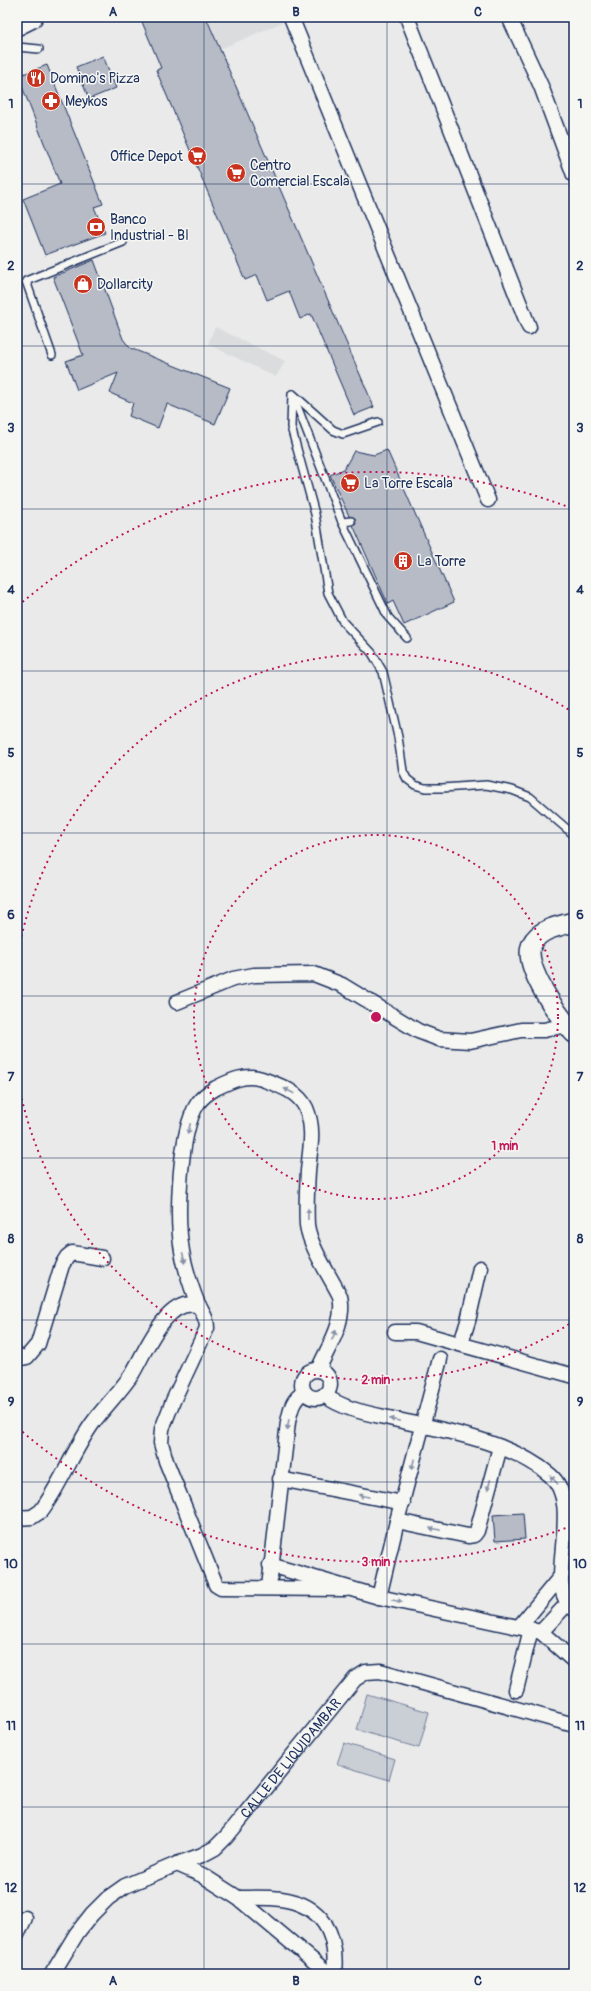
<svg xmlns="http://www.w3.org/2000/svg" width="591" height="1991" viewBox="0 0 591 1991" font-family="Pangolin,sans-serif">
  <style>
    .built { fill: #dadcde }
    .grass { fill: #caced5; stroke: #727e9a }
    .building { fill: #b6bbc6; stroke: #1b2f5e }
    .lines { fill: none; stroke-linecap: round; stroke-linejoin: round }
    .lane-casing { stroke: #1b2f5e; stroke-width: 10 }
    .street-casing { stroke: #1b2f5e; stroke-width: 17 }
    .secondary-casing { stroke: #1b2f5e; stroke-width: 22 }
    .highway-casing { stroke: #1b2f5e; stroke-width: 25 }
    .lane { stroke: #f6f6f2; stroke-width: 7 }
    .street { stroke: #f6f6f2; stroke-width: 14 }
    .secondary { stroke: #f6f6f2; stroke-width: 19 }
    .highway { stroke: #f6f6f2; stroke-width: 22 }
    .oneway { fill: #8892a8 }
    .grid { fill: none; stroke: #1b2f5e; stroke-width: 1; stroke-opacity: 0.55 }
    .ring { fill: none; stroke: #c2185b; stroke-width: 2; stroke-dasharray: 2 4 }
    .labels { text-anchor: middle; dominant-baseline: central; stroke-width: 3; stroke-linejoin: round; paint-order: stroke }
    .poi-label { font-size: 14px; fill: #1b2f5e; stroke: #f6f6f2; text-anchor: start }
    .street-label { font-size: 14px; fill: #1b2f5e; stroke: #f6f6f2 }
    .centre { fill: #c2185b; stroke: #f6f6f2; stroke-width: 2 }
    .ring-label { font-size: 12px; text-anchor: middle; font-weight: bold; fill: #c2185b; stroke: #f6f6f2; stroke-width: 3; stroke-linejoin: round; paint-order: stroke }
    .neatline { fill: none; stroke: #1b2f5e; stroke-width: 1.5 }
    .grid-label { font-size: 13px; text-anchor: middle; font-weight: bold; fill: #1b2f5e }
  </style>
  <rect width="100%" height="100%" fill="#e9eae9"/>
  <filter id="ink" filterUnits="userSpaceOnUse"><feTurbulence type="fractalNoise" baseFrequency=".025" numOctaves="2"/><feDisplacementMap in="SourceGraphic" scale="8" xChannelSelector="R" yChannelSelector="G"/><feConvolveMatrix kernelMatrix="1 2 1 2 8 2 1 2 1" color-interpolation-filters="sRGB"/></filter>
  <g filter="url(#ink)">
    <!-- built -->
    <g class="built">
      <path d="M 208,17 L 290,17 L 290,19 L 220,49 Z"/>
      <path d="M 215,327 L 285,361 L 276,377 L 208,344 Z"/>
    </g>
    <!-- grass -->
    <g class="grass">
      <path d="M 367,1694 L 429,1712 L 419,1748 L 357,1730 Z"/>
      <path d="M 344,1743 L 395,1759 L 389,1780 L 337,1764 Z"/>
    </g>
    <!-- building -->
    <g class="building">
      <path d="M 140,17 L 206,17 L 374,407 L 354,415 L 311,314 L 300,319 L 289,291 L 267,300 L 257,275 L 245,280 L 156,70 L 161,68 Z"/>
      <path d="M 103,56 L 116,88 L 89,99 L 76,67 Z"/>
      <path d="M 47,65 L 103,204 L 94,207 L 105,233 L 45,255 L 23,199 L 60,184 L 18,76 Z"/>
      <path d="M 94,260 L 123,339 L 130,348 L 230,388 L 215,424 L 167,404 L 158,428 L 129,416 L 133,403 L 110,393 L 118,373 L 77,390 L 66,361 L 83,355 L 53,277 Z"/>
      <path d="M 387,450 L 454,602 L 404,625 L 393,601 L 388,604 L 353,525 L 356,523 L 355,518 L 349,516 L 330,475 L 344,469 L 354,451 L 374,455 Z"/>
      <path d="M 523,1513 L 525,1539 L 495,1541 L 493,1515 Z"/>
    </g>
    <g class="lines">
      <defs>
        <g id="lane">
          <path d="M 17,47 L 39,49"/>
          <path d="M 52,355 L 26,281 L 123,242"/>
          <path d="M 292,394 L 291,427 L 315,514 L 328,593 L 343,622 L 372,653 L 383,672 L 398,737 L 403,771 L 407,779 L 415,785 L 425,788 L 442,788 L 486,785 L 512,790 L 530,797 L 574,835"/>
          <path d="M 293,394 L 333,430 L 343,434 L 378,422"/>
          <path d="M 294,398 L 342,522 L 351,521"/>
          <path d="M 342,522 L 388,617 L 407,638"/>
        </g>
        <g id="street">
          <path d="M 291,17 L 488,500"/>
          <path d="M 407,17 L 529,327"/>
          <path d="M 509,17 L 541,86 L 574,175"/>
          <path d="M 177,1002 L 233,979 L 254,975 L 314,974 L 342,985 L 418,1031 L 439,1039 L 470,1041 L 521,1030 L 544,1030 L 566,1025"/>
          <path d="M 395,1332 L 416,1332 L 574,1376"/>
          <path d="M 461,1343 L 468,1321 L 480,1268"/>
          <path d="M 17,1355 L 22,1358 L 27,1357 L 38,1344 L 62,1265 L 67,1257 L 72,1253 L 102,1258"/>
          <path d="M 318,1370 C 328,1347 346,1322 340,1296 C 330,1276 310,1247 307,1225 C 306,1208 307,1188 308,1171 C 310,1149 315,1129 306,1108 C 298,1091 278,1085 262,1079 C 247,1073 230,1081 216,1088 C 209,1092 203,1096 198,1103 C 179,1131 176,1218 182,1251 C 184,1264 193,1294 199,1306 C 203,1314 207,1318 207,1328 L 173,1401 L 162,1429 L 161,1443 L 166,1461 L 216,1585 L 221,1588 L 346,1589"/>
          <circle cx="316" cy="1384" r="14"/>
          <path d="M 324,1395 C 343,1409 366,1413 389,1418 C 441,1430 509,1440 550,1475 C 586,1506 541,1586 574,1609"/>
          <path d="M 280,1479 L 403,1503"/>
          <path d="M 17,1518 L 32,1517 L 41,1511 C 61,1484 73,1451 92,1424 C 104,1407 120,1392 132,1374 C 145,1353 167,1294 199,1306"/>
          <path d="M 397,1521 L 468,1536 L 474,1535 L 477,1531 L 500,1447"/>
          <path d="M 270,1565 L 379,1597 L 541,1632 L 574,1661"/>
          <path d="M 269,1587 L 288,1422 C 291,1409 292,1400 304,1392"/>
          <path d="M 379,1597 L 397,1521 L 440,1359"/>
          <path d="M 519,1627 L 562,1575"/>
          <path d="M 541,1632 L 567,1604"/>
          <path d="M 516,1690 L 531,1629"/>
          <path d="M 177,1864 L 202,1875 L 238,1898 L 329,1974"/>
          <path d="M 238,1898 C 252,1898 267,1897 281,1899 C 323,1905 338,1934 334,1974"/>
          <path d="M 17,1935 L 25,1918"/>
          <path id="s1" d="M 52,1974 L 77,1933 L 92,1914 L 108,1898 L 125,1886 L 177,1864 L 202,1855 L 215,1848 L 227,1836 L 355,1679 L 366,1672 L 380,1671 L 574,1725"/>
        </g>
        <path id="secondary" d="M 574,922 C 559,926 539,929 532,944 C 521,965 560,1018 574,1033"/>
        <path id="highway" d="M 17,24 L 31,17"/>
      </defs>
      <!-- lane casing -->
      <use href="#lane" class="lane-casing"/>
      <!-- street casing -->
      <use href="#street" class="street-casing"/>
      <!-- secondary casing -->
      <use href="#secondary" class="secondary-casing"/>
      <!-- highway casing -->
      <use href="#highway" class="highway-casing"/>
      <!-- lane -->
      <use href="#lane" class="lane"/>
      <!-- street -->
      <use href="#street" class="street"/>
      <!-- secondary -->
      <use href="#secondary" class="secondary"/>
      <!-- highway -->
      <use href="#highway" class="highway"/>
    </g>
    <!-- one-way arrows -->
    <defs><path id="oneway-solid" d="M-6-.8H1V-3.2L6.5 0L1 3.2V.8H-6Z"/></defs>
    <g class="oneway">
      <use href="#oneway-solid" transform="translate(289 1091) rotate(-152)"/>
      <use href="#oneway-solid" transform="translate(189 1129) rotate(103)"/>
      <use href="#oneway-solid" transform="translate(308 1214) rotate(-89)"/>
      <use href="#oneway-solid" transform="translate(184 1258) rotate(74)"/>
      <use href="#oneway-solid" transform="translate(334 1335) rotate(-66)"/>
      <use href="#oneway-solid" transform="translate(395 1420) rotate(-167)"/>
      <use href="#oneway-solid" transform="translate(288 1425) rotate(99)"/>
      <use href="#oneway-solid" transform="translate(413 1464) rotate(104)"/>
      <use href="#oneway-solid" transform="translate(554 1480) rotate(-134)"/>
      <use href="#oneway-solid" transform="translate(489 1485) rotate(105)"/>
      <use href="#oneway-solid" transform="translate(364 1496) rotate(-169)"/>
      <use href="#oneway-solid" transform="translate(435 1529) rotate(-168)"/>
      <use href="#oneway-solid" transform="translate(397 1601) rotate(12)"/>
    </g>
  </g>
  <!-- grid -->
  <path class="grid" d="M 204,17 L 204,1974M 387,17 L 387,1974M 17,184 L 574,184M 17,346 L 574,346M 17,509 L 574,509M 17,671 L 574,671M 17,833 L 574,833M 17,996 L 574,996M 17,1158 L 574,1158M 17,1320 L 574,1320M 17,1482 L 574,1482M 17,1644 L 574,1644M 17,1807 L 574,1807"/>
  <!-- distance rings -->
  <g class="ring">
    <circle cx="376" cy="1017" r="182"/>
    <path d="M574 1321A363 363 0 0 1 17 1074M17 960A363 363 0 0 1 574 713"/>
    <path d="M571 1526A545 545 0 0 1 18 1428M18 606A545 545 0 0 1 571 508"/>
  </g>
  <!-- icons -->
  <defs>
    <symbol id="restaurant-disc" viewBox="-11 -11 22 22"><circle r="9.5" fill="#c8321e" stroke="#f6f6f2"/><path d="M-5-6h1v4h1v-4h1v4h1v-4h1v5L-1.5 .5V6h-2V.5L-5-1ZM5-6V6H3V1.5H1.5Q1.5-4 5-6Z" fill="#fff"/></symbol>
    <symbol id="pharmacy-disc" viewBox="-11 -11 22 22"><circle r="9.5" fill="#c8321e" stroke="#f6f6f2"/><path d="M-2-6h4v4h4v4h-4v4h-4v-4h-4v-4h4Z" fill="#fff"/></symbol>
    <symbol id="supermarket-disc" viewBox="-11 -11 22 22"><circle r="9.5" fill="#c8321e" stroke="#f6f6f2"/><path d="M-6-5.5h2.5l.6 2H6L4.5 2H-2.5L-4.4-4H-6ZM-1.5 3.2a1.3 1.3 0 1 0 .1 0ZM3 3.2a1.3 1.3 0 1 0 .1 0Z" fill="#fff"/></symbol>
    <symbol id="bank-disc" viewBox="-11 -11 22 22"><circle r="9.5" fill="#c8321e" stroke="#f6f6f2"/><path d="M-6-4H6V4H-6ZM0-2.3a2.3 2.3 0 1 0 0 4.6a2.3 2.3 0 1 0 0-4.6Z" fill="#fff"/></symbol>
    <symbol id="shop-disc" viewBox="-11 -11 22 22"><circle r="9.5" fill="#c8321e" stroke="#f6f6f2"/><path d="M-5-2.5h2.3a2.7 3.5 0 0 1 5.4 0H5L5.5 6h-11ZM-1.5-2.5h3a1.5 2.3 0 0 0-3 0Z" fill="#fff"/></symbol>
    <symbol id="building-disc" viewBox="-11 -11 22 22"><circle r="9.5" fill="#c8321e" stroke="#f6f6f2"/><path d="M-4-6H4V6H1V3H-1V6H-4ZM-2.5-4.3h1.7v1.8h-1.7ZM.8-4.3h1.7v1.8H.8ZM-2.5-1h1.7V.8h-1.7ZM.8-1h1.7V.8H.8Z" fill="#fff"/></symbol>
  </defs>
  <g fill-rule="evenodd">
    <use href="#restaurant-disc" x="25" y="67" width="22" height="22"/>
    <use href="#pharmacy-disc" x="40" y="90" width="22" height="22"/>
    <use href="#supermarket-disc" x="186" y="145" width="22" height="22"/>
    <use href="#supermarket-disc" x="225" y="162" width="22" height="22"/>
    <use href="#bank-disc" x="85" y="216" width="22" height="22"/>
    <use href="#shop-disc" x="72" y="273" width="22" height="22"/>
    <use href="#supermarket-disc" x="339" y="472" width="22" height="22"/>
    <use href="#building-disc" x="392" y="550" width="22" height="22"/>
  </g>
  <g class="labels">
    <!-- poi labels -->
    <g class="poi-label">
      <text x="50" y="78">Domino's Pizza</text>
      <text x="65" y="101">Meykos</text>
      <text x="183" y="156" text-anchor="end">Office Depot</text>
      <text x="250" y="165">Centro<tspan x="250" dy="16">Comercial Escala</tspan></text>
      <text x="110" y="219">Banco<tspan x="110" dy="16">Industrial - BI</tspan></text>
      <text x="97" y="284">Dollarcity</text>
      <text x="364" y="483">La Torre Escala</text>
      <text x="417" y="561">La Torre</text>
    </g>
    <!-- street labels -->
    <g class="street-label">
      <text stroke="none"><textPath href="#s1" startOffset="331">CALLE DE LIQUIDAMBAR</textPath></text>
    </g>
  </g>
  <circle cx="376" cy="1017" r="6" class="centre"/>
  <g class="ring-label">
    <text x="505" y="1150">1 min</text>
    <text x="376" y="1384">2 min</text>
    <text x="376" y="1566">3 min</text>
  </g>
  <!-- margin -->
  <rect width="591" height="1991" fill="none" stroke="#f6f6f2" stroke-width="44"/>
  <rect x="22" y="22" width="547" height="1947" class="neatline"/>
  <g class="grid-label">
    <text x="113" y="16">A</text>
    <text x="296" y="16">B</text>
    <text x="478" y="16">C</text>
    <text x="11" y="108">1</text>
    <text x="580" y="108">1</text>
    <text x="11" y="270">2</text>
    <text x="580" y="270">2</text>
    <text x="11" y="432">3</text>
    <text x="580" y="432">3</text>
    <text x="11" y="594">4</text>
    <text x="580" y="594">4</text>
    <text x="11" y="757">5</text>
    <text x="580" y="757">5</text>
    <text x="11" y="919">6</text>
    <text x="580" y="919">6</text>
    <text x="11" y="1081">7</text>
    <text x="580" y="1081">7</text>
    <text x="11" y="1243">8</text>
    <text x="580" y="1243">8</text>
    <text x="11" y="1406">9</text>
    <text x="580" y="1406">9</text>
    <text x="11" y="1568">10</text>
    <text x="580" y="1568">10</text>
    <text x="11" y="1730">11</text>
    <text x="580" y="1730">11</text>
    <text x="11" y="1892">12</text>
    <text x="580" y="1892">12</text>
    <text x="113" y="1985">A</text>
    <text x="296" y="1985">B</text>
    <text x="478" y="1985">C</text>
  </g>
</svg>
